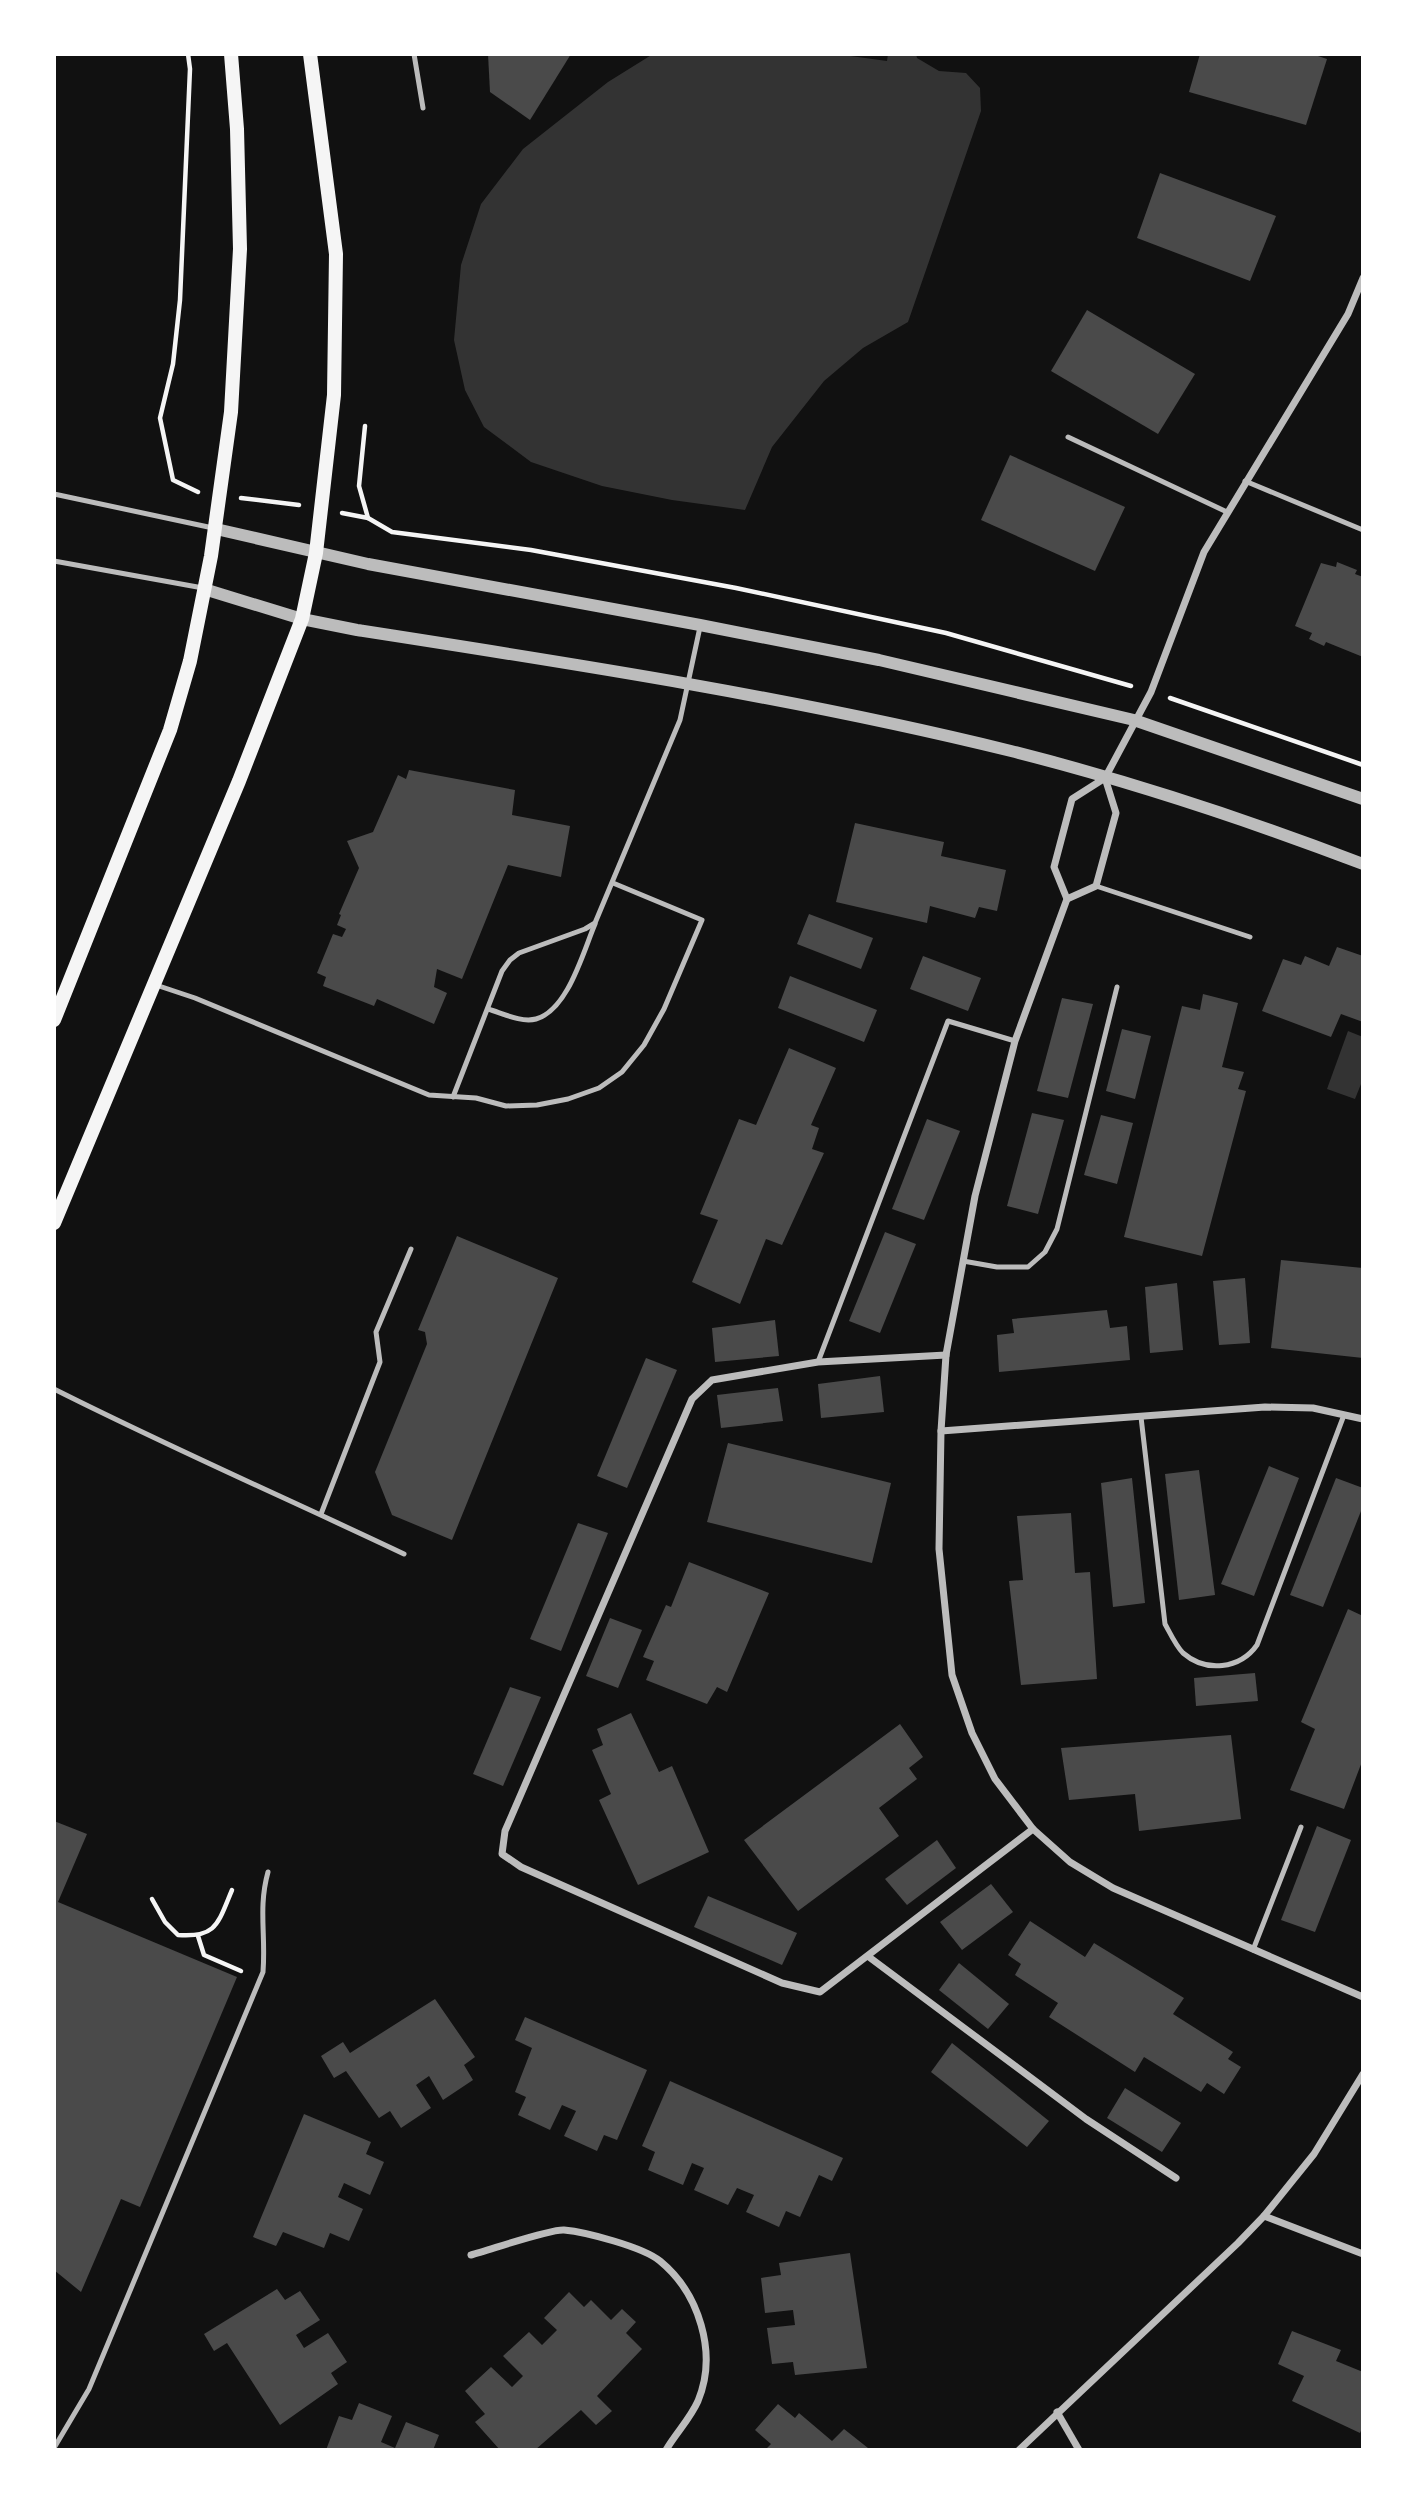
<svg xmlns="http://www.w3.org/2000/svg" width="1417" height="2504" viewBox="0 0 1417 2504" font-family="'PT Serif',serif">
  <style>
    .water { fill: #333 }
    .building { fill: #4a4a4a }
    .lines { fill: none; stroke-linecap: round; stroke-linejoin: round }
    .path { stroke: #f5f5f5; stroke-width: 4.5 }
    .service { stroke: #bcbcbc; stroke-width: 5 }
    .minor { stroke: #bcbcbc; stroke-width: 7 }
    .tertiary { stroke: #bcbcbc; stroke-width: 12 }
    .secondary { stroke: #f5f5f5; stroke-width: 14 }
  </style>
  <rect width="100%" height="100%" fill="#111"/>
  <!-- water -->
  <g class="water">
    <path d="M 653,54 L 836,54 L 887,61 L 888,54 L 916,54 L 917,58 L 939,71 L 966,73 L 980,88 L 981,111 L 908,322 L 863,348 L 824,381 L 772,447 L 745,510 L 672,500 L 602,486 L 531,462 L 484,427 L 465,390 L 454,340 L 461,265 L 481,204 L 523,149 L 608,82 Z"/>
    <path d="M 1348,1031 L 1363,1037 L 1363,1079 L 1355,1099 L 1327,1089 Z"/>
  </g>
  <!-- building -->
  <g class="building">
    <path d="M 488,54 L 571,54 L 530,120 L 490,92 Z"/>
    <path d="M 1200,54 L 1312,54 L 1327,59 L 1306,125 L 1189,92 Z"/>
    <path d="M 1160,173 L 1276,216 L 1250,281 L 1137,238 Z"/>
    <path d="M 1087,310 L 1195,374 L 1158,434 L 1051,371 Z"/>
    <path d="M 1010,455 L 1125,507 L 1095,571 L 981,520 Z"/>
    <path d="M 1337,562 L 1357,570 L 1355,574 L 1363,577 L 1363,657 L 1326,642 L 1324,646 L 1309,639 L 1312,633 L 1295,626 L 1321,563 L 1336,567 Z"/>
    <path d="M 409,770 L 515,790 L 512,815 L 570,826 L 561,877 L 508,865 L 462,979 L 437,969 L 434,987 L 447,993 L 434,1024 L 377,999 L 374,1006 L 323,986 L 326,977 L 317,973 L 333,934 L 342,937 L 346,929 L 337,925 L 341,915 L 339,914 L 359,868 L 347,841 L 373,832 L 398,775 L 406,779 Z"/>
    <path d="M 855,823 L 944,842 L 941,856 L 1006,870 L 997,911 L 979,907 L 975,918 L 930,906 L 927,923 L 836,902 Z"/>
    <path d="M 809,914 L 873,938 L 861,969 L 797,944 Z"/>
    <path d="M 1337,947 L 1363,956 L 1363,1022 L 1341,1014 L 1331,1037 L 1262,1011 L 1283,959 L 1301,965 L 1305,956 L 1329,966 Z"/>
    <path d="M 923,956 L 981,978 L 968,1011 L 910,989 Z"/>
    <path d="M 790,976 L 877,1010 L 864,1042 L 778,1008 Z"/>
    <path d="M 1203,994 L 1238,1003 L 1222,1067 L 1244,1072 L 1238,1089 L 1246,1091 L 1202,1256 L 1124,1237 L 1182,1006 L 1200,1010 Z"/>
    <path d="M 1062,998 L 1093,1004 L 1068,1098 L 1037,1091 Z"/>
    <path d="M 1122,1029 L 1151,1036 L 1135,1099 L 1106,1091 Z"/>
    <path d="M 789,1048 L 836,1068 L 811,1125 L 819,1128 L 812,1149 L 824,1153 L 782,1245 L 766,1239 L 740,1304 L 692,1282 L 718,1220 L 700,1214 L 739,1119 L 756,1125 Z"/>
    <path d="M 1032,1113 L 1064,1120 L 1038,1214 L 1007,1206 Z"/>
    <path d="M 1101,1115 L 1133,1123 L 1117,1184 L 1084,1175 Z"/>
    <path d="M 927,1119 L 960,1131 L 924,1220 L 892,1209 Z"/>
    <path d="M 885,1232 L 916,1244 L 880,1333 L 849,1321 Z"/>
    <path d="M 457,1236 L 558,1278 L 452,1540 L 392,1515 L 375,1472 L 427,1344 L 425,1332 L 418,1330 Z"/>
    <path d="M 1281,1260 L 1363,1268 L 1363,1358 L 1271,1348 Z"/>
    <path d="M 1245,1278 L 1250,1343 L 1219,1345 L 1213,1281 Z"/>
    <path d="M 1177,1283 L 1183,1350 L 1150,1353 L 1145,1287 Z"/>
    <path d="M 1107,1310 L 1110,1328 L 1127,1326 L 1130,1360 L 999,1372 L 997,1335 L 1014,1333 L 1012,1319 Z"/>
    <path d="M 775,1320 L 779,1356 L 715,1362 L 712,1328 Z"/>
    <path d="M 646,1358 L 677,1370 L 627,1488 L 597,1476 Z"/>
    <path d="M 880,1376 L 884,1412 L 821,1418 L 818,1384 Z"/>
    <path d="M 778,1388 L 783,1421 L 721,1428 L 717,1395 Z"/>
    <path d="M 728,1443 L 891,1483 L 872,1563 L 707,1522 Z"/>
    <path d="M 1269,1466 L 1299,1478 L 1254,1596 L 1221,1584 Z"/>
    <path d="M 1199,1470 L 1215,1595 L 1179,1600 L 1165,1474 Z"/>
    <path d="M 1132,1478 L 1145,1603 L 1113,1607 L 1101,1483 Z"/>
    <path d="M 1336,1478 L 1363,1488 L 1363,1506 L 1323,1607 L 1290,1595 Z"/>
    <path d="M 1071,1513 L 1075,1573 L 1090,1572 L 1097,1679 L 1021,1685 L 1009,1581 L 1023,1580 L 1017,1516 Z"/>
    <path d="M 578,1523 L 608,1533 L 561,1651 L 530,1639 Z"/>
    <path d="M 689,1562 L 769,1593 L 727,1692 L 717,1687 L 707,1704 L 646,1680 L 654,1661 L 643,1657 L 666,1605 L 671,1607 Z"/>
    <path d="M 1348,1609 L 1363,1616 L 1363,1759 L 1344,1809 L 1290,1790 L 1315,1729 L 1301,1722 Z"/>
    <path d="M 610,1618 L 642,1630 L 618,1688 L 586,1676 Z"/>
    <path d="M 1255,1673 L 1258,1701 L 1196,1706 L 1194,1678 Z"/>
    <path d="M 510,1687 L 541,1697 L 503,1786 L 473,1774 Z"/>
    <path d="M 631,1713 L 659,1772 L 672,1766 L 709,1852 L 638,1885 L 599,1800 L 611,1794 L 592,1750 L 603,1745 L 597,1729 Z"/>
    <path d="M 900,1724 L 923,1757 L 909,1768 L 917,1779 L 879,1808 L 899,1836 L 798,1911 L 744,1840 Z"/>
    <path d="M 1231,1735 L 1241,1819 L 1139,1831 L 1135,1794 L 1069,1800 L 1061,1748 Z"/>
    <path d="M 54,1821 L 87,1834 L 58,1902 L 237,1977 L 140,2207 L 121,2199 L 81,2292 L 54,2270 Z"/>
    <path d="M 1317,1826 L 1351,1840 L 1315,1932 L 1281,1920 Z"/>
    <path d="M 937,1840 L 956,1868 L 907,1905 L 885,1879 Z"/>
    <path d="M 991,1884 L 1013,1912 L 962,1950 L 940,1922 Z"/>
    <path d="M 708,1896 L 797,1933 L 782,1965 L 694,1927 Z"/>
    <path d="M 1030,1921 L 1085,1957 L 1094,1943 L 1184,1998 L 1173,2014 L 1233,2052 L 1228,2059 L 1241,2067 L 1224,2094 L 1207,2083 L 1201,2092 L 1144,2057 L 1135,2072 L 1049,2017 L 1058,2003 L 1015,1975 L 1021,1964 L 1008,1955 Z"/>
    <path d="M 959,1963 L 1009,2004 L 988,2029 L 939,1990 Z"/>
    <path d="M 435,1999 L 475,2057 L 464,2065 L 473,2080 L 443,2100 L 429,2076 L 416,2085 L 431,2108 L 401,2128 L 390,2111 L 379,2118 L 346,2071 L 334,2078 L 321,2056 L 343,2042 L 350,2053 Z"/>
    <path d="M 525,2017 L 647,2070 L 617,2140 L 604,2135 L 597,2151 L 564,2136 L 576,2111 L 562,2105 L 550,2130 L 518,2115 L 526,2097 L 515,2092 L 532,2048 L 515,2040 Z"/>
    <path d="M 952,2043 L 1049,2121 L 1027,2147 L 931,2072 Z"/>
    <path d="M 670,2081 L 843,2158 L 832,2181 L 819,2175 L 800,2217 L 786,2211 L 779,2227 L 746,2212 L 754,2195 L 737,2188 L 728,2205 L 694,2190 L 704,2168 L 692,2163 L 683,2185 L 648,2170 L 655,2152 L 642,2146 Z"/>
    <path d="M 1125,2088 L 1181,2123 L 1162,2152 L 1107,2118 Z"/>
    <path d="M 304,2114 L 371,2142 L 366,2154 L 384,2162 L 370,2195 L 344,2183 L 338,2197 L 363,2209 L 349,2241 L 330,2233 L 324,2248 L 283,2232 L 276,2246 L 253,2237 Z"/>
    <path d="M 850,2253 L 867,2368 L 795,2375 L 793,2362 L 772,2364 L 767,2328 L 795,2325 L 793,2310 L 765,2313 L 761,2278 L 781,2275 L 779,2263 Z"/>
    <path d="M 277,2289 L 285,2300 L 300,2291 L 320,2320 L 296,2335 L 304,2348 L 328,2333 L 347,2362 L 331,2373 L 338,2384 L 280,2425 L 227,2343 L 214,2351 L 204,2334 Z"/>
    <path d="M 569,2292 L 584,2307 L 591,2300 L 611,2320 L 622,2309 L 636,2322 L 626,2333 L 642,2349 L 597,2396 L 612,2411 L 596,2425 L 581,2410 L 535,2450 L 500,2450 L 475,2422 L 485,2414 L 465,2391 L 491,2367 L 512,2387 L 523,2376 L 503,2356 L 529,2332 L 542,2345 L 557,2330 L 544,2318 Z"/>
    <path d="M 1292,2331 L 1341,2350 L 1336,2361 L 1363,2372 L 1363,2426 L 1360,2433 L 1292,2401 L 1304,2376 L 1278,2364 Z"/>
    <path d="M 359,2403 L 392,2416 L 381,2442 L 395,2448 L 406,2422 L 439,2435 L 433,2450 L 326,2450 L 339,2416 L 352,2420 Z"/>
    <path d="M 778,2404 L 795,2418 L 799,2413 L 832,2441 L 844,2429 L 868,2448 L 866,2450 L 765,2450 L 771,2444 L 755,2430 Z"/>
  </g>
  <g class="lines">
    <!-- path -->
    <g class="path">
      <path d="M 188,54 L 190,69 L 180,300 L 173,364 L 160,418 L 173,480 L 198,492"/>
      <path d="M 365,426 L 359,486 L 368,518 L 392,532 L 531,550 L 736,588 L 946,633 L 1131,686"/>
      <path d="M 241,498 L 299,505"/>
      <path d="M 342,513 L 368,518"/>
      <path d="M 1170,698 L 1363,765"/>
      <path d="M 152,1899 L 165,1922 L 178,1935 C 217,1938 218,1923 232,1890"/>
      <path d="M 198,1936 L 204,1955 L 241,1971"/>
    </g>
    <!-- service -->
    <g class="service">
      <path d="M 414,54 L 423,108"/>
      <path d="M 1068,437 L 1227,512"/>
      <path d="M 1245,481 L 1363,530"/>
      <path d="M 54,494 L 213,528"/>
      <path d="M 54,561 L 203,588"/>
      <path d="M 1096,886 L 1250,937"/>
      <path d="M 156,985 L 195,998 L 429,1095 L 476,1098 L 506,1106 L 537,1105 L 568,1099 L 599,1088 L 622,1072 L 644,1045 L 664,1009 L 702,920 L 613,883"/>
      <path d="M 488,1009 C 502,1013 521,1023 536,1019 C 568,1010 583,952 595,924"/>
      <path d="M 453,1097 L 502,971 L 510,960 L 519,953 L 585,929 L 595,923 L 680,720 L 700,627"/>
      <path d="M 963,1261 L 997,1267 L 1028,1267 L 1045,1252 L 1057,1229 L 1117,987"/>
      <path d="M 818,1362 L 948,1021 L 1015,1041"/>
      <path d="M 54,1389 C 169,1447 288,1499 404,1554"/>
      <path d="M 1141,1417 L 1165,1624 C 1170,1633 1176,1646 1183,1653 C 1206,1673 1240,1669 1257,1645 L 1344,1415"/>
      <path d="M 321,1514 L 380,1362 L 376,1332 L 411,1249"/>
      <path d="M 1253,1950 L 1301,1827"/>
      <path d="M 54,2448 L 89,2389 L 263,1972 C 266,1935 258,1908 268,1872"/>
    </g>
    <!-- minor -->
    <g class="minor">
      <path d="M 1363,278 L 1348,314 L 1204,552 L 1151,692 L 1105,778 L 1072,799 L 1054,867 L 1067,899 L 1015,1041 L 975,1196 L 946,1355 L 941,1431 L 939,1549 L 952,1675 L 972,1733 L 995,1779 L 1033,1829 L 1070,1862 L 1113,1888 L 1363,1997"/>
      <path d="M 1067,899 L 1096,886 L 1116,813 L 1105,778"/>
      <path d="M 946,1355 L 818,1362 L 712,1380 L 692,1399 L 505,1831 L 502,1854 L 521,1867 L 782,1983 L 820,1992 L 1033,1829"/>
      <path d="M 941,1431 L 1265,1407 L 1313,1408 L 1363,1419"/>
      <path d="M 869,1957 L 1086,2119 L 1176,2178"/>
      <path d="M 1264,2216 L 1363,2254"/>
      <path d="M 471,2255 C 490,2250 549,2229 564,2230 C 586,2232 643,2247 660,2261 C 699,2293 718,2353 698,2401 C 690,2419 676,2433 666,2450"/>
      <path d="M 1057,2412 L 1079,2450"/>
      <path d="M 1019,2450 L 1238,2243 L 1264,2216 L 1314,2154 L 1363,2074"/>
    </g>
    <!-- tertiary -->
    <g class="tertiary">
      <path d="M 216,529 L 368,564 L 700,625 L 879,660 L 1134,720 L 1363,799"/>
      <path d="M 204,589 L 302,619 L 357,630 C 576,664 796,698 1011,751 C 1130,781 1248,820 1363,864"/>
    </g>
    <!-- secondary -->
    <g class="secondary">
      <path d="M 54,1020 L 170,730 L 190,661 L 211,556 L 231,412 L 240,249 L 237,129 L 231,54"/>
      <path d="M 54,1223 L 239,781 L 302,619 L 316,553 L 334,395 L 336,254 L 310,54"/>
    </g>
  </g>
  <!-- border -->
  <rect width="1417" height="2504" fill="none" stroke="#ffffff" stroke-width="112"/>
</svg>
